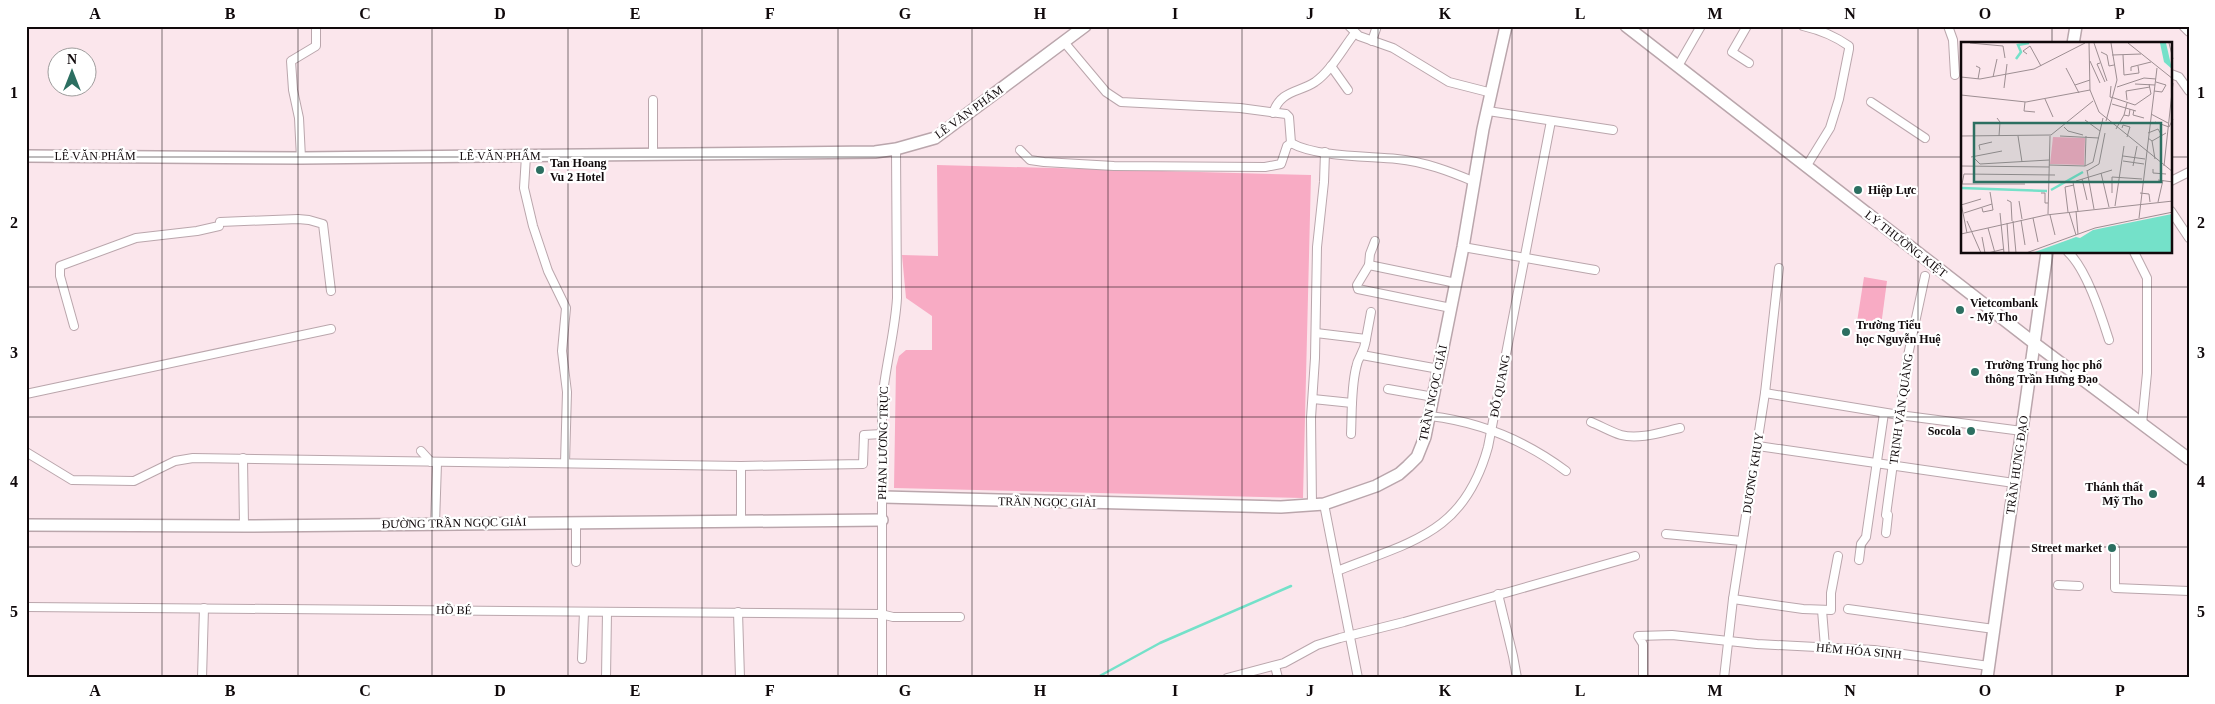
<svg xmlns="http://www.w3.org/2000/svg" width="2215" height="704" viewBox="0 0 2215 704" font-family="Georgia,serif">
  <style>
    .green { fill: #f8abc4 }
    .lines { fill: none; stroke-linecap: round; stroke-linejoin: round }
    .stream { stroke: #74e1c9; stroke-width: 2.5 }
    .street-casing { stroke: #baa6ac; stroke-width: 10 }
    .secondary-casing { stroke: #baa6ac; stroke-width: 14 }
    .street { stroke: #fff; stroke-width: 8 }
    .secondary { stroke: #fff; stroke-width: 11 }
    .grid { fill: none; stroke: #10090b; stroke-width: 1; stroke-opacity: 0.55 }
    .poi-dot { fill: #2c6f61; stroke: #fff; stroke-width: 2 }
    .labels { text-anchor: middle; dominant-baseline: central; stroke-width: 4.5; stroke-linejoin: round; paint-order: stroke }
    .street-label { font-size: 12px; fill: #10090b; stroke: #fff }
    .poi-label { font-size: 12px; font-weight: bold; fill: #10090b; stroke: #fff; text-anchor: start }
    .inset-river { fill: none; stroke: #74e1c9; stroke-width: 2.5 }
    .inset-road { fill: none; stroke: #9d8e92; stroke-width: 1 }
    .view { fill: #2c6f61; fill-opacity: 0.15; stroke: #2c6f61; stroke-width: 2.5 }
    .inset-edge { fill: none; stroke: #10090b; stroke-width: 2.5 }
    .neatline { fill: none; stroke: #10090b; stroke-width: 2 }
    .grid-label { font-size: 16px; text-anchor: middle; font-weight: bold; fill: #10090b }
  </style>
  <rect width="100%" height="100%" fill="#fbe6ec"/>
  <!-- green -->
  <g class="green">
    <path d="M 937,165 L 1311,175 L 1303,498 L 894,488 L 896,367 L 899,356 L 906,350 L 932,350 L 932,316 L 906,298 L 902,255 L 938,256 Z"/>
    <path d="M 1864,277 L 1887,281 L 1881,326 L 1857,322 Z"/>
  </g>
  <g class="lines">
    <!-- stream -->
    <path class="stream" d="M 1096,678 L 1160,643 L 1291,586"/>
    <defs>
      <g id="street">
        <path d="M 1349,26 L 1359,36 L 1393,48 L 1449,82 L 1492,93"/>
        <path d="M 1747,26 L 1732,52 L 1749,63"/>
        <path d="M 1803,26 C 1820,30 1835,36 1849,46 L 1849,49 L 1839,99 L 1830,128 L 1806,167"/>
        <path d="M 1948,26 L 1953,40 L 1955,75"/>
        <path d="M 2183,26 L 2189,32"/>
        <path d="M 1372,41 L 1377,26"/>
        <path d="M 1331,66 L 1348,90"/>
        <path d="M 1678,66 L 1701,26"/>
        <path d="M 2171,74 L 2179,77 L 2189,91"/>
        <path d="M 1871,102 L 1925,138"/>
        <path d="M 1488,111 L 1613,130"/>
        <path d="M 1273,113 C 1281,90 1298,93 1315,82 C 1331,71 1343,48 1355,33"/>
        <path d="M 1291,143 C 1316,157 1367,156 1397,159 C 1425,162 1449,171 1475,182"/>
        <path d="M 1020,150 L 1030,160 L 1044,162 L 1114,166 L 1265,167 L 1281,164 L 1287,146 L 1291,143 L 1289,117 L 1286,114 L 1240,108 L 1121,102 L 1106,92 L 1064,42"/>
        <path d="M 653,155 L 653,100"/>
        <path d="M 526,156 L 524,188 L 533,226 L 548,271 L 566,308 L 562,351 L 567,392 L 565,463"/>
        <path d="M 301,158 L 299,118 L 293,90 L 291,61 L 316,46 L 316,26"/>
        <path d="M 2171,181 L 2189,172"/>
        <path d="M 2171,211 L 2189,238"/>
        <path d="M 220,222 L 298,219 L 309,220 L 323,224 L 331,291"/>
        <path d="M 1463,247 L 1595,270"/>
        <path d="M 2068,252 C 2087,270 2101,315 2109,340"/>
        <path d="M 2134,252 L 2147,278 L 2147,373 L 2142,424"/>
        <path d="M 1369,265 L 1370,254 L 1375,241"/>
        <path d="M 1451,308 L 1358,289 L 1357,285 L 1369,265 L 1456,283"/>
        <path d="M 74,326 L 60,276 L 60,266 L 136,238 L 197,231 L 219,226"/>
        <path d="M 1316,333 L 1366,339 L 1371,312"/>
        <path d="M 1362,355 L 1439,369"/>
        <path d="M 1388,389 L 1434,397"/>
        <path d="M 1765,393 L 1899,415 L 2022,431"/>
        <path d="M 26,394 L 331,329"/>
        <path d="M 1313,399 L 1352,403"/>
        <path d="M 1430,416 C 1480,422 1526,441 1566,471"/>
        <path d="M 1591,422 C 1601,426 1611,432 1621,435 C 1639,440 1662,432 1680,428"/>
        <path d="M 1351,434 C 1352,412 1351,389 1356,368 C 1358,355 1364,355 1366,339"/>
        <path d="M 1758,446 L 2014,483"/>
        <path d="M 421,451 L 431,462"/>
        <path d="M 26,452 L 72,480 L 134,481 L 175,461 L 193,458 L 741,466 L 863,464 L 864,435 L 882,434"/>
        <path d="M 243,458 L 244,526"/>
        <path d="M 741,466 L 741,520"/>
        <path d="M 1324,504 L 1358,678"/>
        <path d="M 1312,506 L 1311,418 L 1315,358 L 1317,247 L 1324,182 L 1325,152"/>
        <path d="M 1886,515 L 1907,360 L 1925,276"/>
        <path d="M 576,522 L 576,562"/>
        <path d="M 435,524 L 437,463"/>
        <path d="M 1886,533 L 1888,515"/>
        <path d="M 1666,534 L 1742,541"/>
        <path d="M 2115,548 L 2115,588 L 2189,591"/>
        <path d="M 1859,560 L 1861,544 L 1866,537 L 1884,413"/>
        <path d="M 1337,571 C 1412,541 1464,534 1488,447 L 1551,121"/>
        <path d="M 2058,585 L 2079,586"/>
        <path d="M 1498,594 L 1513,656 L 1517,678"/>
        <path d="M 1733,599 L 1803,609 L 1831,610 L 1831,593 L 1838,556"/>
        <path d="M 26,607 L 881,614 L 893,617 L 960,617"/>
        <path d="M 1848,609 L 1994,629"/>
        <path d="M 1822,610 L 1825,647"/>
        <path d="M 738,612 L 740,678"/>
        <path d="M 582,659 L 584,612"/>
        <path d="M 1275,666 L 1278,678"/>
        <path d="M 202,678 L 204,608"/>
        <path d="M 606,678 L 607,612"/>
        <path d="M 882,678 L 882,402 C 885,367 895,333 897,298 L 896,149"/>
        <path d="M 1227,678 L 1284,663 L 1317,645 L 1340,638 L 1404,622 L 1635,556"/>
        <path d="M 1643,678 L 1643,644 L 1638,636 L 1672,635 L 1757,644 L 1874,650 L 1989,666"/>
        <path d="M 1724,678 L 1733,599 L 1765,393 L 1779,268"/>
      </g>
      <g id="secondary">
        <path d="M 1626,26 L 2034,343 L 2189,459"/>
        <path d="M 2073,44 L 2076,26"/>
        <path d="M 26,156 L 301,158 L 875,152 L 896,149 L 935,138 L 1085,26"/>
        <path d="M 883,497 L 1281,507 L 1324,504 L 1376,486 L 1399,474 L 1408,466 L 1417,457 L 1425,437 L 1463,247 L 1483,129 L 1506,26"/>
        <path d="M 26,525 L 244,526 L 882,520"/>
        <path d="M 1987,678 L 2047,252"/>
      </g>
    </defs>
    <!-- street casing -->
    <use href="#street" class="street-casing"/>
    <!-- secondary casing -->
    <use href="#secondary" class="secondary-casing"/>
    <!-- street -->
    <use href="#street" class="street"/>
    <!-- secondary -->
    <use href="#secondary" class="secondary"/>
  </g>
  <!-- grid -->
  <path class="grid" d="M 162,26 L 162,678M 298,26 L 298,678M 432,26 L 432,678M 568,26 L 568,678M 702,26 L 702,678M 838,26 L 838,678M 972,26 L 972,678M 1108,26 L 1108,678M 1242,26 L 1242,678M 1378,26 L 1378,678M 1512,26 L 1512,678M 1648,26 L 1648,678M 1782,26 L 1782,678M 1918,26 L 1918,678M 2052,26 L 2052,44M 26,157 L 1962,157M 2171,157 L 2189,157M 2052,252 L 2052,678M 26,287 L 2189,287M 26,417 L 2189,417M 26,547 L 2189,547"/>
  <!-- markers -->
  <g class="poi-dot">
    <circle cx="540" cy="170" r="5"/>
    <circle cx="1858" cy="190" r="5"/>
    <circle cx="1960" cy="310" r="5"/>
    <circle cx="1846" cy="332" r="5"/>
    <circle cx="1975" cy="372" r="5"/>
    <circle cx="1971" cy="431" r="5"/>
    <circle cx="2153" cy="494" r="5"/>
    <circle cx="2112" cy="548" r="5"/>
  </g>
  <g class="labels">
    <!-- street labels -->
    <g class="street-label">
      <text transform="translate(969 112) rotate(-36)">LÊ VĂN PHẨM</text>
      <text x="95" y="156">LÊ VĂN PHẨM</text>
      <text x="500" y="156">LÊ VĂN PHẨM</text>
      <text transform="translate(1906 244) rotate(38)">LÝ THƯỜNG KIỆT</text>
      <text transform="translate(1500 386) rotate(-79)">ĐỖ QUANG</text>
      <text transform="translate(1433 393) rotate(-78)">TRẦN NGỌC GIẢI</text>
      <text transform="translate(1901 409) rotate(-82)">TRỊNH VĂN QUẢNG</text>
      <text transform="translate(883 443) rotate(-89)">PHAN LƯƠNG TRỰC</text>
      <text transform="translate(2017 465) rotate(-82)">TRẦN HƯNG ĐẠO</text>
      <text transform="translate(1753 473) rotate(-81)">DƯƠNG KHUY</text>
      <text transform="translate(1047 502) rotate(1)">TRẦN NGỌC GIẢI</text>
      <text transform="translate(454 523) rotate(-1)">ĐƯỜNG TRẦN NGỌC GIẢI</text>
      <text transform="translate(454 610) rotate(1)">HỒ BÉ</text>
      <text transform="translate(1859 651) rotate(5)">HẺM HÓA SINH</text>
    </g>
    <!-- poi labels -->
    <g class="poi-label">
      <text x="550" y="163">Tan Hoang<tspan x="550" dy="14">Vu 2 Hotel</tspan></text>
      <text x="1868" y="190">Hiệp Lực</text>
      <text x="1970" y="303">Vietcombank<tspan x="1970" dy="14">- Mỹ Tho</tspan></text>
      <text x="1856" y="325">Trường Tiểu<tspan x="1856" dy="14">học Nguyễn Huệ</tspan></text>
      <text x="1985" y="365">Trường Trung học phổ<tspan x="1985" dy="14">thông Trần Hưng Đạo</tspan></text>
      <text x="1961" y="431" text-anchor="end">Socola</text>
      <text x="2143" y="487" text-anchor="end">Thánh thất<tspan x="2143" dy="14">Mỹ Tho</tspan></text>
      <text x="2102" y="548" text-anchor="end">Street market</text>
    </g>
  </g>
  <!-- overview -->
  <g transform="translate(1961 42)">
    <rect width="211" height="211" fill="#fbe6ec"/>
    <path d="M 92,95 L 124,96 L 123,123 L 89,122 Z" fill="#f8abc4"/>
    <path d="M 199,1 L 205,1 L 211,27 L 203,20 ZM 211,172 L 211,211 L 71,211 L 115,195 L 119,196 L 132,188 Z" fill="#74e1c9"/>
    <path class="inset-river" d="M 55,17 L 60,10 L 57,3 L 68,1M 0,146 L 86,149M 90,148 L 122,130"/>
    <path class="inset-road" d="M 9,1 L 42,4 L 44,16M 128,1 L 129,48 L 138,70 L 212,130M 133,1 L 146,39M 167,1 L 212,37M 208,1 L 212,17M 140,10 L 146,13 L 148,24 L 153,23M 66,12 L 62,9 L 69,4 L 80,24M 151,13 L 180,12M 162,13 L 163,33 L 178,31 L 177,24M 129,19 L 139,41M 139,21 L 136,22 L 144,40M 15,24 L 19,26 L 17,37M 105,26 L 118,51M 170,29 L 170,25 L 190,20M 0,35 L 19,37 L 73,27 L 124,1M 32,35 L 36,17M 174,42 L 194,43M 114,43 L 129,38M 150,44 L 149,55 L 153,56M 156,45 L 183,36 L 195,37M 43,46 L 46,22M 193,49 L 201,50 L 205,43 L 195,40M 0,53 L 65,60 L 129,48M 153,56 L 174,63 L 190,52 L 188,42M 84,57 L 92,75M 166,58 L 165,49 L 189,45M 64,60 L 63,69 L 74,70M 166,61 L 163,73 L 168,74 L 169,67M 151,62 L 175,69M 173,68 L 172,73 L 183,76M 190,72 L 207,81M 36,76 L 39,80 L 38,94M 124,78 L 139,89M 145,79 L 156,38 L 150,1M 194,80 L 208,85 L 212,77M 103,85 L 107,89 L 122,93M 161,86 L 162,83 L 169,85 L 166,95M 155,87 L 163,73M 187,91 L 197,87 L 201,94M 0,94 L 90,93 L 132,59M 57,94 L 61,120M 99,94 L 138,96M 187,96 L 191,99 L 205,91M 191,99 L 194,117M 19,108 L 18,103 L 31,100M 162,114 L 184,117M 10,115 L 41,109M 12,115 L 19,122 L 88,118M 162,119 L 183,122M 88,123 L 124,124 L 132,120 L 142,76M 0,124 L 88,125M 124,124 L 125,94M 172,124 L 176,104M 203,124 L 212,41M 192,127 L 192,131 L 205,132M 126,128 L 133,167M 126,129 L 138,122 L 144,91M 140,131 L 148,165M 121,137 L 126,158M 197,138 L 212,140M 115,139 L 151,128M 112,140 L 117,169M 0,142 L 64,142M 1,142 L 3,132 L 94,133M 80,151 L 84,151 L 84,161 L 87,161M 151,151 L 151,135 L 181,137M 179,151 L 188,152 L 189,160M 46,158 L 50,160 L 51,179M 58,159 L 61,177M 197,160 L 202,138M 0,161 L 6,191M 0,163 L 20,157M 154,164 L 163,104M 21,166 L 22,170 L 32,168 L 29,150M 115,169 L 117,192M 107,170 L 104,145 L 113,143M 108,170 L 115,193M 3,171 L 31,162M 39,171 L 43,211M 87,172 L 89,94M 89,173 L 94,193M 72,176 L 77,200M 178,176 L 196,26M 60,178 L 64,203M 6,179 L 20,211M 52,179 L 55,211M 46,181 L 48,211M 27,186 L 34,211M 0,192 L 85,173 L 212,159M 21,195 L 24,211M 27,211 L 43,207M 65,211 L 134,186 L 212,170"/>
    <path class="view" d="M 13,81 L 200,81 L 200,140 L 13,140 Z"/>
    <rect width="211" height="211" class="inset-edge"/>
  </g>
  <!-- border -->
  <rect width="2215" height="704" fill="none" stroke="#ffffff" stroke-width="55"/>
  <!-- north arrow -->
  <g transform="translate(72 72)"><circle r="24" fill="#ffffff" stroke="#9f9d9d"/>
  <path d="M0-4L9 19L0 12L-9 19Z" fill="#2c6f61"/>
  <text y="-8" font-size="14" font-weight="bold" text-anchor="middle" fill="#10090b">N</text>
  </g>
  <rect x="28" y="28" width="2160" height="648" class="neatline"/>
  <g class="grid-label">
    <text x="95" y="19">A</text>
    <text x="230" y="19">B</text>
    <text x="365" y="19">C</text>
    <text x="500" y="19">D</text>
    <text x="635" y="19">E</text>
    <text x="770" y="19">F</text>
    <text x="905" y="19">G</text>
    <text x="1040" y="19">H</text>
    <text x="1175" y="19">I</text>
    <text x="1310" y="19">J</text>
    <text x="1445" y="19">K</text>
    <text x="1580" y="19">L</text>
    <text x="1715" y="19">M</text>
    <text x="1850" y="19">N</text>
    <text x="1985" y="19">O</text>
    <text x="2120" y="19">P</text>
    <text x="14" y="98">1</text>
    <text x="2201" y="98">1</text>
    <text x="14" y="228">2</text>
    <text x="2201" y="228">2</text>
    <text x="14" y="358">3</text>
    <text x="2201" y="358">3</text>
    <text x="14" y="487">4</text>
    <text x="2201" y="487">4</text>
    <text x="14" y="617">5</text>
    <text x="2201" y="617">5</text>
    <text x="95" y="696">A</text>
    <text x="230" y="696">B</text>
    <text x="365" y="696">C</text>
    <text x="500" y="696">D</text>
    <text x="635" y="696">E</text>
    <text x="770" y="696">F</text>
    <text x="905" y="696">G</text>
    <text x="1040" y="696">H</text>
    <text x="1175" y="696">I</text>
    <text x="1310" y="696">J</text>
    <text x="1445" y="696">K</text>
    <text x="1580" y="696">L</text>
    <text x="1715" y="696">M</text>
    <text x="1850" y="696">N</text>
    <text x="1985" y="696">O</text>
    <text x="2120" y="696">P</text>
  </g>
</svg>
